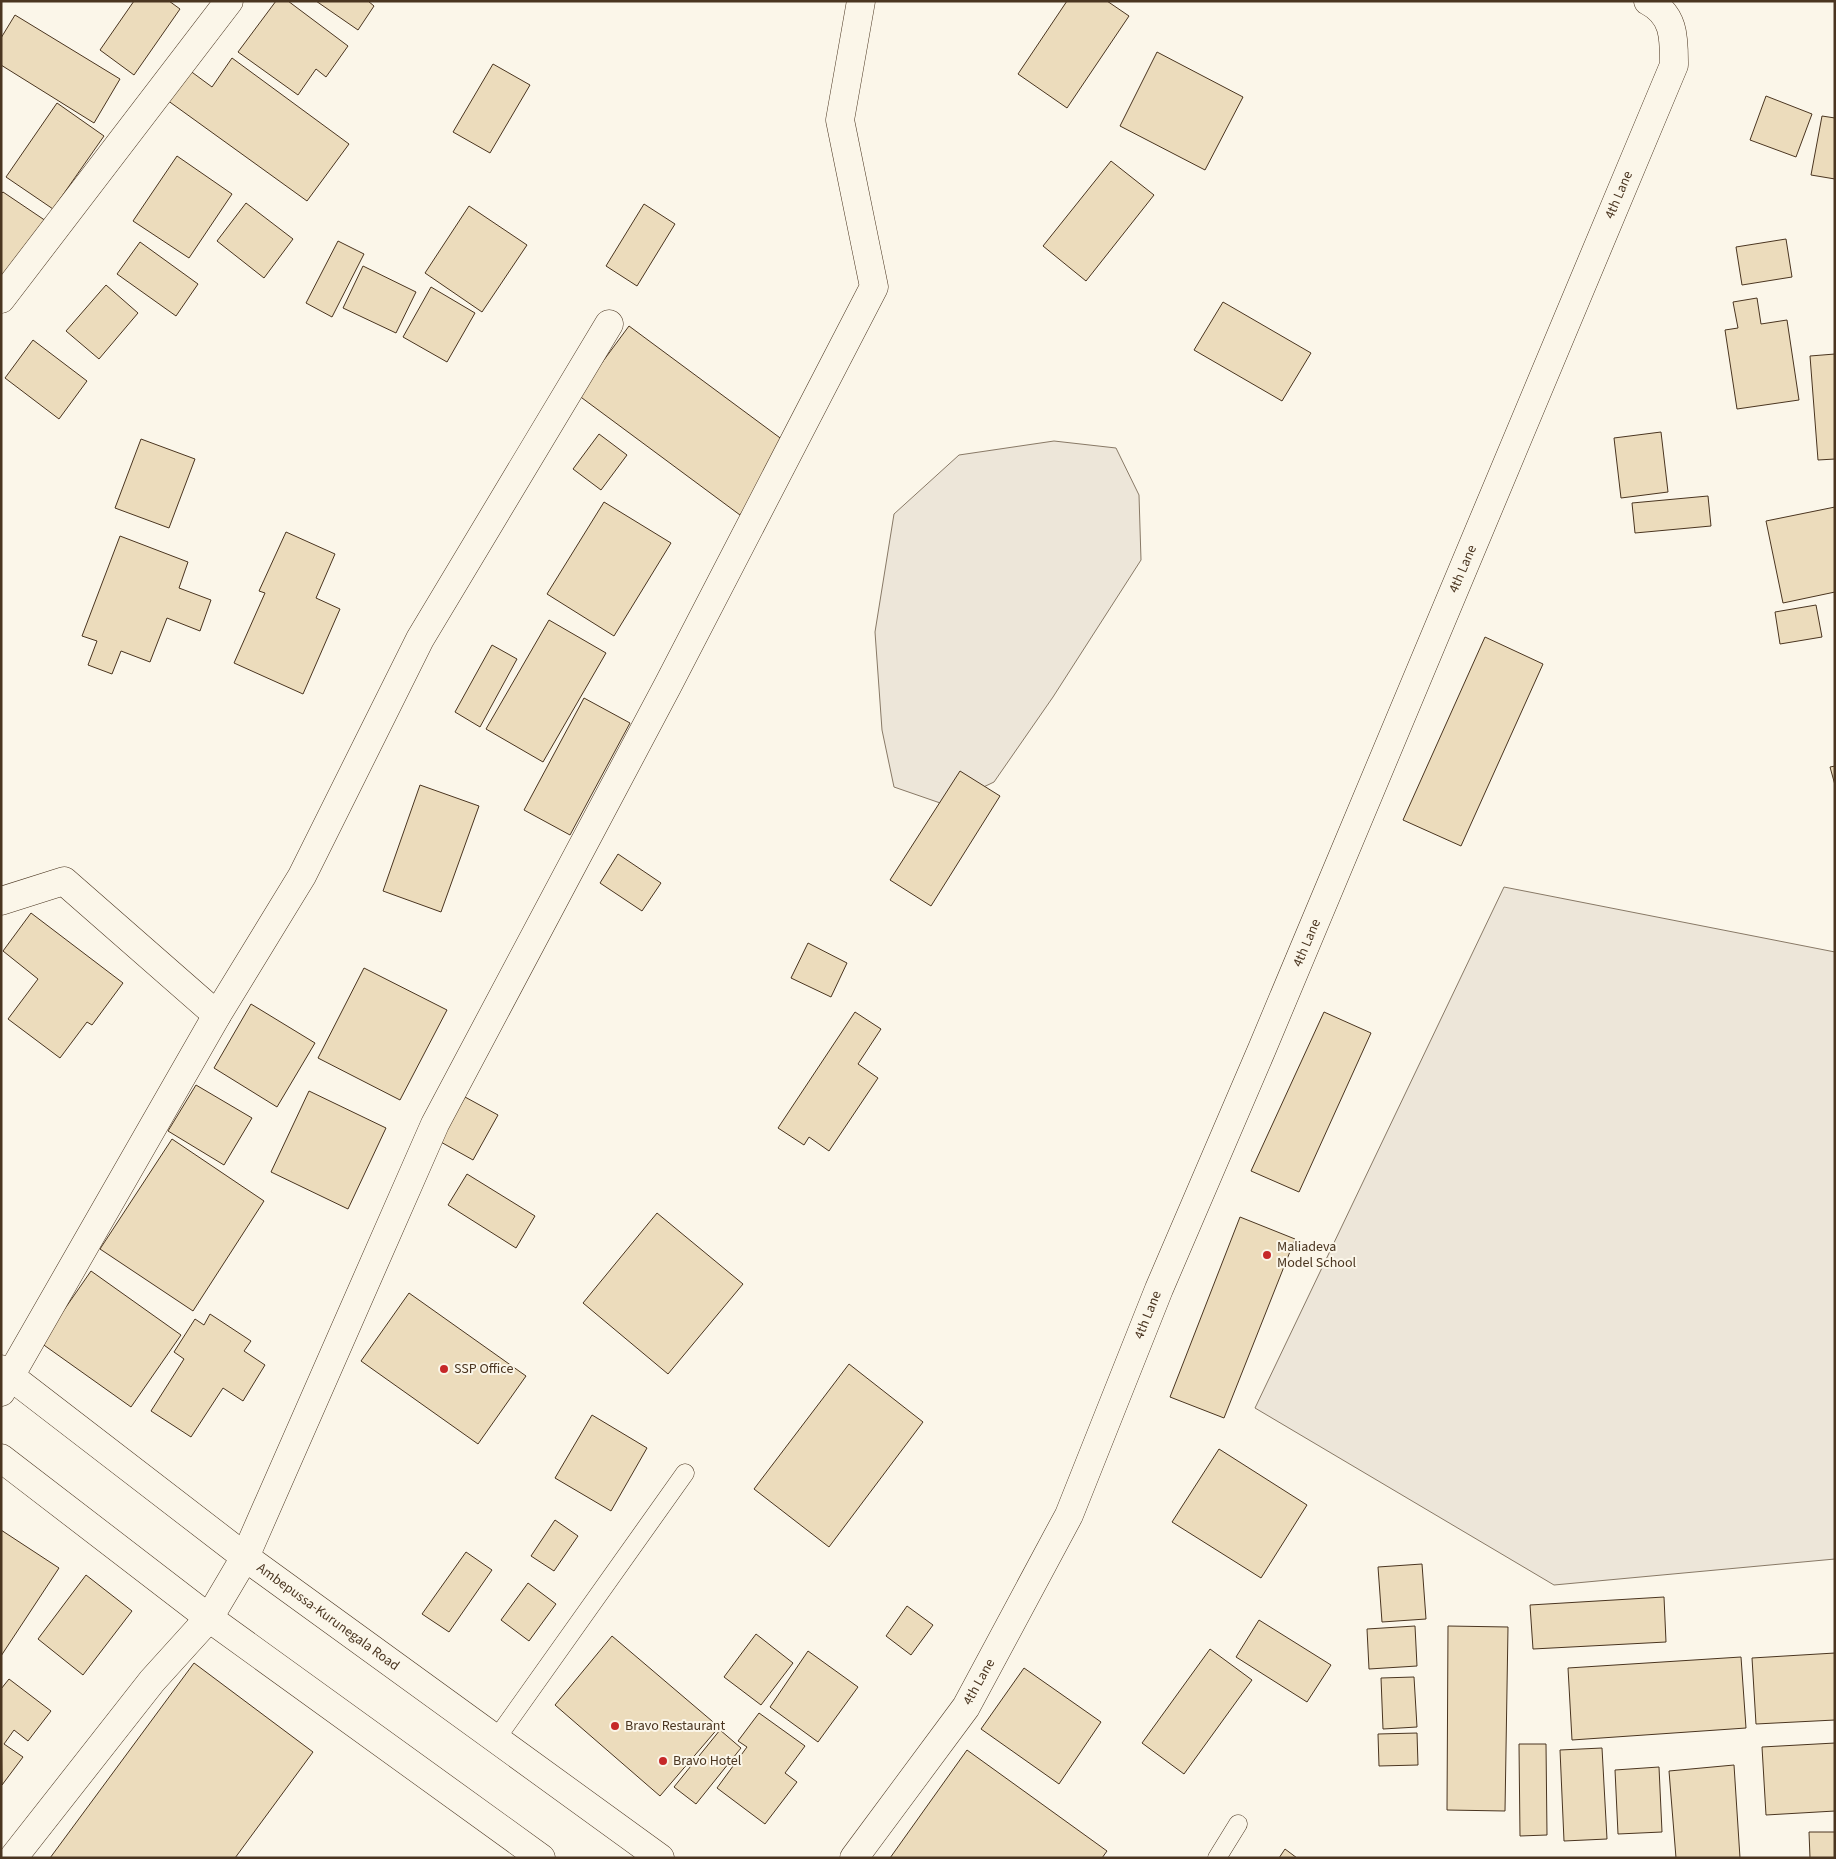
<svg xmlns="http://www.w3.org/2000/svg" width="1836" height="1859" viewBox="0 0 1836 1859" font-family="'Source Sans 3',sans-serif">
  <style>
    .green { fill: #ede6d9; stroke: #887966 }
    .building { fill: #ecdcbc; stroke: #4a3520 }
    .lines { fill: none; stroke-linecap: round; stroke-linejoin: round }
    .service-casing { stroke: #4a3520; stroke-width: 19 }
    .minor-casing { stroke: #4a3520; stroke-width: 29 }
    .trunk-casing { stroke: #4a3520; stroke-width: 29 }
    .service { stroke: #fbf6e9; stroke-width: 18 }
    .minor { stroke: #fbf6e9; stroke-width: 28 }
    .trunk { stroke: #fbf6e9; stroke-width: 28 }
    .poi-dot { fill: #c62828; stroke: #fbf6e9; stroke-width: 2 }
    .labels { text-anchor: middle; dominant-baseline: central; stroke-width: 4; stroke-linejoin: round; paint-order: stroke }
    .street-label { font-size: 14px; fill: #4a3520; stroke: #fbf6e9 }
    .poi-label { font-size: 14px; fill: #4a3520; stroke: #fbf6e9; text-anchor: start }
  </style>
  <rect width="100%" height="100%" fill="#fbf6e9"/>
  <!-- green -->
  <g class="green">
    <path d="M 1054,441 L 1116,448 L 1139,495 L 1141,560 L 1053,697 L 994,782 L 946,805 L 894,787 L 882,730 L 875,632 L 894,514 L 959,455 Z"/>
    <path d="M 1504,887 L 1835,952 L 1835,1559 L 1554,1585 L 1255,1408 Z"/>
  </g>
  <!-- building -->
  <g class="building">
    <path d="M 134,1 L 169,1 L 180,9 L 134,75 L 100,50 Z"/>
    <path d="M 276,1 L 288,1 L 348,46 L 326,77 L 316,69 L 298,95 L 238,52 Z"/>
    <path d="M 316,1 L 368,1 L 374,6 L 358,30 Z"/>
    <path d="M 1067,1 L 1107,1 L 1129,16 L 1067,108 L 1018,74 Z"/>
    <path d="M 15,15 L 120,79 L 94,123 L 1,65 L 1,38 Z"/>
    <path d="M 1157,52 L 1243,97 L 1205,170 L 1120,126 Z"/>
    <path d="M 232,58 L 349,144 L 307,201 L 167,100 L 189,70 L 212,87 Z"/>
    <path d="M 493,64 L 530,85 L 490,153 L 453,132 Z"/>
    <path d="M 1766,96 L 1812,114 L 1796,157 L 1750,140 Z"/>
    <path d="M 57,103 L 104,136 L 53,209 L 6,177 Z"/>
    <path d="M 1822,116 L 1835,118 L 1835,179 L 1811,175 Z"/>
    <path d="M 177,156 L 232,194 L 189,258 L 133,221 Z"/>
    <path d="M 1111,161 L 1154,195 L 1086,281 L 1043,246 Z"/>
    <path d="M 3,192 L 46,221 L 1,278 L 1,194 Z"/>
    <path d="M 246,203 L 293,239 L 264,278 L 217,241 Z"/>
    <path d="M 644,204 L 675,224 L 637,286 L 606,266 Z"/>
    <path d="M 469,206 L 527,245 L 482,312 L 425,273 Z"/>
    <path d="M 1786,239 L 1792,277 L 1742,285 L 1736,247 Z"/>
    <path d="M 338,241 L 364,254 L 332,317 L 306,303 Z"/>
    <path d="M 140,242 L 198,284 L 176,316 L 117,274 Z"/>
    <path d="M 363,266 L 416,292 L 396,333 L 343,308 Z"/>
    <path d="M 106,285 L 138,313 L 99,359 L 66,331 Z"/>
    <path d="M 431,287 L 475,313 L 447,362 L 403,337 Z"/>
    <path d="M 1757,298 L 1761,324 L 1787,320 L 1799,400 L 1737,409 L 1725,330 L 1738,328 L 1733,302 Z"/>
    <path d="M 1223,302 L 1311,353 L 1282,401 L 1194,350 Z"/>
    <path d="M 629,326 L 791,446 L 740,515 L 578,395 Z"/>
    <path d="M 33,340 L 87,381 L 59,419 L 5,378 Z"/>
    <path d="M 1835,354 L 1835,459 L 1818,460 L 1810,356 Z"/>
    <path d="M 1661,432 L 1668,492 L 1621,498 L 1614,438 Z"/>
    <path d="M 599,434 L 627,455 L 601,490 L 573,469 Z"/>
    <path d="M 141,439 L 195,459 L 169,528 L 115,508 Z"/>
    <path d="M 1708,496 L 1711,526 L 1635,533 L 1632,503 Z"/>
    <path d="M 604,502 L 671,543 L 614,636 L 547,594 Z"/>
    <path d="M 1835,507 L 1835,592 L 1783,603 L 1766,521 Z"/>
    <path d="M 286,532 L 335,554 L 316,598 L 340,609 L 303,694 L 234,663 L 265,593 L 259,591 Z"/>
    <path d="M 120,536 L 188,562 L 179,588 L 211,600 L 200,631 L 167,618 L 150,662 L 121,651 L 112,674 L 88,665 L 97,641 L 82,636 Z"/>
    <path d="M 1816,605 L 1822,637 L 1780,644 L 1775,612 Z"/>
    <path d="M 549,620 L 606,653 L 543,762 L 486,729 Z"/>
    <path d="M 1485,637 L 1543,664 L 1461,846 L 1403,820 Z"/>
    <path d="M 492,645 L 517,659 L 480,727 L 455,712 Z"/>
    <path d="M 584,698 L 630,723 L 570,835 L 524,810 Z"/>
    <path d="M 1835,766 L 1835,785 L 1830,767 Z"/>
    <path d="M 960,771 L 1000,796 L 931,906 L 890,880 Z"/>
    <path d="M 420,785 L 479,806 L 441,912 L 383,891 Z"/>
    <path d="M 618,854 L 661,883 L 642,911 L 600,883 Z"/>
    <path d="M 31,913 L 123,983 L 92,1025 L 87,1022 L 60,1058 L 8,1019 L 38,979 L 3,951 Z"/>
    <path d="M 808,943 L 847,963 L 831,997 L 791,978 Z"/>
    <path d="M 364,968 L 447,1010 L 400,1100 L 318,1058 Z"/>
    <path d="M 251,1004 L 315,1043 L 277,1107 L 214,1068 Z"/>
    <path d="M 855,1012 L 881,1029 L 858,1064 L 878,1078 L 829,1151 L 809,1137 L 804,1145 L 778,1128 Z"/>
    <path d="M 1324,1012 L 1371,1033 L 1299,1192 L 1251,1171 Z"/>
    <path d="M 196,1085 L 252,1118 L 224,1165 L 168,1131 Z"/>
    <path d="M 309,1091 L 386,1128 L 348,1209 L 271,1172 Z"/>
    <path d="M 465,1097 L 498,1115 L 473,1160 L 439,1141 Z"/>
    <path d="M 172,1139 L 264,1201 L 193,1311 L 100,1249 Z"/>
    <path d="M 467,1174 L 535,1216 L 516,1248 L 448,1205 Z"/>
    <path d="M 657,1213 L 743,1284 L 668,1374 L 583,1303 Z"/>
    <path d="M 1240,1217 L 1295,1239 L 1224,1418 L 1170,1397 Z"/>
    <path d="M 91,1271 L 181,1335 L 131,1407 L 41,1343 Z"/>
    <path d="M 409,1293 L 526,1376 L 478,1444 L 361,1361 Z"/>
    <path d="M 210,1314 L 251,1341 L 244,1351 L 265,1365 L 243,1401 L 223,1388 L 191,1437 L 151,1411 L 184,1359 L 174,1352 L 195,1319 L 204,1325 Z"/>
    <path d="M 849,1364 L 923,1422 L 829,1547 L 754,1489 Z"/>
    <path d="M 592,1415 L 647,1448 L 611,1511 L 555,1478 Z"/>
    <path d="M 1219,1449 L 1307,1505 L 1261,1578 L 1172,1522 Z"/>
    <path d="M 555,1520 L 578,1536 L 554,1571 L 531,1556 Z"/>
    <path d="M 1,1530 L 59,1568 L 1,1656 Z"/>
    <path d="M 466,1552 L 492,1570 L 449,1632 L 422,1614 Z"/>
    <path d="M 1422,1564 L 1426,1619 L 1382,1622 L 1378,1567 Z"/>
    <path d="M 86,1575 L 132,1611 L 83,1675 L 38,1639 Z"/>
    <path d="M 528,1583 L 556,1604 L 529,1641 L 501,1620 Z"/>
    <path d="M 1664,1597 L 1666,1642 L 1533,1649 L 1530,1605 Z"/>
    <path d="M 907,1606 L 933,1625 L 911,1655 L 886,1636 Z"/>
    <path d="M 1259,1620 L 1331,1665 L 1307,1702 L 1236,1657 Z"/>
    <path d="M 1415,1626 L 1417,1666 L 1369,1669 L 1367,1629 Z"/>
    <path d="M 1448,1626 L 1508,1627 L 1505,1811 L 1447,1810 Z"/>
    <path d="M 756,1634 L 793,1663 L 761,1705 L 724,1677 Z"/>
    <path d="M 612,1636 L 719,1727 L 660,1796 L 555,1705 Z"/>
    <path d="M 1210,1649 L 1252,1680 L 1184,1774 L 1142,1743 Z"/>
    <path d="M 808,1651 L 858,1687 L 818,1742 L 770,1707 Z"/>
    <path d="M 1835,1653 L 1835,1720 L 1756,1724 L 1752,1658 Z"/>
    <path d="M 1741,1657 L 1746,1728 L 1572,1740 L 1568,1668 Z"/>
    <path d="M 194,1663 L 313,1752 L 235,1858 L 50,1858 Z"/>
    <path d="M 1024,1668 L 1101,1722 L 1059,1784 L 981,1729 Z"/>
    <path d="M 1414,1677 L 1417,1727 L 1383,1729 L 1381,1678 Z"/>
    <path d="M 9,1679 L 51,1711 L 28,1741 L 14,1730 L 4,1744 L 23,1757 L 2,1785 L 1,1689 Z"/>
    <path d="M 759,1713 L 805,1746 L 785,1773 L 797,1782 L 765,1824 L 717,1788 L 747,1747 L 738,1741 Z"/>
    <path d="M 720,1730 L 741,1748 L 696,1804 L 674,1787 Z"/>
    <path d="M 1417,1733 L 1418,1765 L 1379,1766 L 1378,1734 Z"/>
    <path d="M 1835,1743 L 1835,1811 L 1766,1815 L 1762,1747 Z"/>
    <path d="M 1519,1744 L 1546,1744 L 1547,1835 L 1520,1836 Z"/>
    <path d="M 1602,1748 L 1607,1839 L 1564,1841 L 1560,1750 Z"/>
    <path d="M 967,1750 L 1107,1851 L 1102,1858 L 890,1858 Z"/>
    <path d="M 1734,1765 L 1740,1858 L 1676,1858 L 1669,1771 Z"/>
    <path d="M 1659,1767 L 1662,1832 L 1618,1834 L 1615,1770 Z"/>
    <path d="M 1809,1832 L 1835,1832 L 1835,1858 L 1810,1858 Z"/>
    <path d="M 1285,1849 L 1297,1858 L 1279,1858 Z"/>
  </g>
  <g class="lines">
    <defs>
      <g id="service">
        <path d="M 496,1739 L 685,1473"/>
        <path d="M 1217,1858 L 1238,1824"/>
      </g>
      <g id="minor">
        <path d="M 1,299 L 229,1"/>
        <path d="M 1,901 L 64,881 L 217,1015"/>
        <path d="M 1,1392 L 217,1015 L 302,876 L 420,639 L 609,324"/>
        <path d="M 13,1858 L 152,1681 L 209,1618 L 245,1557 L 435,1124 L 668,685 L 874,287 L 840,120 L 861,1"/>
        <path d="M 854,1858 L 966,1707 L 1069,1515 L 1159,1289 L 1262,1049 L 1674,65 C 1674,39 1675,15 1648,1"/>
      </g>
      <g id="trunk">
        <path d="M 1,1369 L 245,1557 L 660,1858"/>
        <path d="M 1,1458 L 209,1618 L 541,1858"/>
      </g>
    </defs>
    <!-- service casing -->
    <use href="#service" class="service-casing"/>
    <!-- minor casing -->
    <use href="#minor" class="minor-casing"/>
    <!-- trunk casing -->
    <use href="#trunk" class="trunk-casing"/>
    <!-- service -->
    <use href="#service" class="service"/>
    <!-- minor -->
    <use href="#minor" class="minor"/>
    <!-- trunk -->
    <use href="#trunk" class="trunk"/>
  </g>
  <!-- markers -->
  <g class="poi-dot">
    <circle cx="1267" cy="1255" r="5"/>
    <circle cx="444" cy="1369" r="5"/>
    <circle cx="615" cy="1726" r="5"/>
    <circle cx="663" cy="1761" r="5"/>
  </g>
  <g class="labels">
    <!-- street labels -->
    <g class="street-label">
      <text transform="translate(1619 195) rotate(-67)">4th Lane</text>
      <text transform="translate(1463 569) rotate(-67)">4th Lane</text>
      <text transform="translate(1307 943) rotate(-67)">4th Lane</text>
      <text transform="translate(1148 1315) rotate(-68)">4th Lane</text>
      <text transform="translate(328 1617) rotate(36)">Ambepussa-Kurunegala Road</text>
      <text transform="translate(979 1682) rotate(-61)">4th Lane</text>
    </g>
    <!-- poi labels -->
    <g class="poi-label">
      <text x="1277" y="1247">Maliadeva<tspan x="1277" dy="16">Model School</tspan></text>
      <text x="454" y="1369">SSP Office</text>
      <text x="625" y="1726">Bravo Restaurant</text>
      <text x="673" y="1761">Bravo Hotel</text>
    </g>
  </g>
  <!-- border -->
  <rect width="1836" height="1859" fill="none" stroke="#4a3520" stroke-width="5"/>
</svg>
